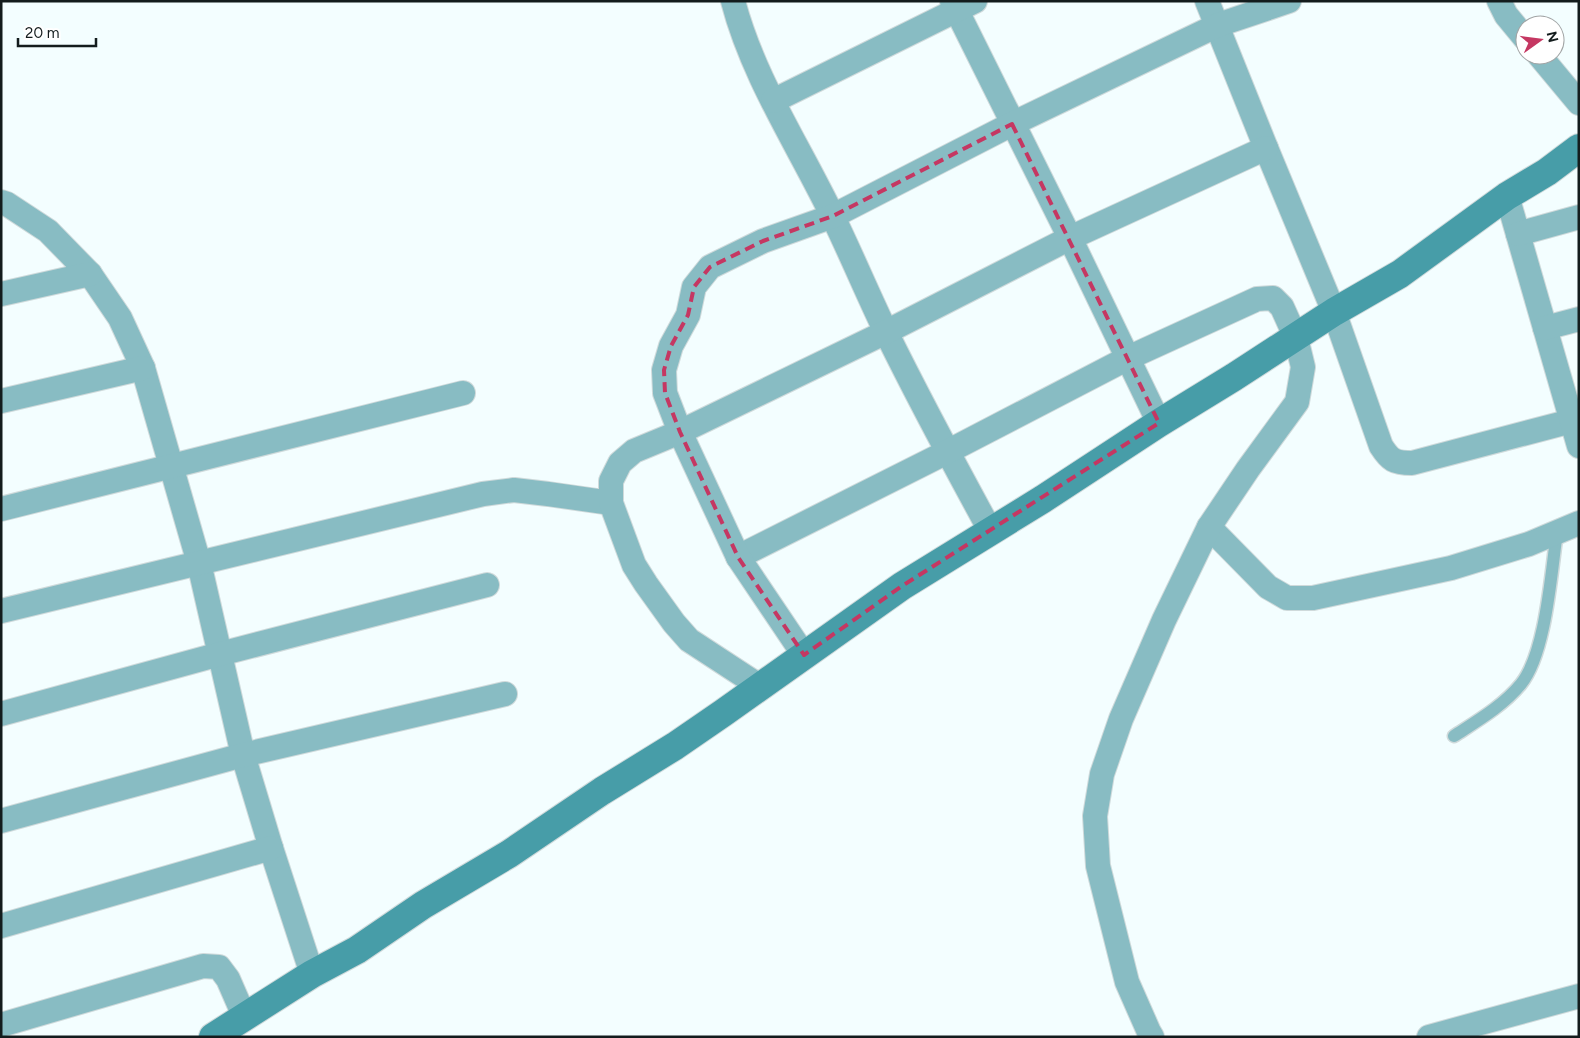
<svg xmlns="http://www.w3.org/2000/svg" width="1580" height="1038" viewBox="0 0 1580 1038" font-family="Figtree,sans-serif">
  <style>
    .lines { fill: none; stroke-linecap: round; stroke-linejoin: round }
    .lane-casing { stroke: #cfdadb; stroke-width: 15 }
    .street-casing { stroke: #cfdadb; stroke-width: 26 }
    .secondary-casing { stroke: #cfdadb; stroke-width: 30 }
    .lane { stroke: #88bcc3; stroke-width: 12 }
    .street { stroke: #88bcc3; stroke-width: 24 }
    .secondary { stroke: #479da8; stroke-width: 28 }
    .marked { fill: none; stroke: #c53762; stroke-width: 4; stroke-dasharray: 10 6; stroke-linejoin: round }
  </style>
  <rect width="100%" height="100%" fill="#f3feff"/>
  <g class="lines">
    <defs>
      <path id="lane" d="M 1454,736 C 1477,721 1503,706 1521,684 C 1546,653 1551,573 1557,532"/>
      <g id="street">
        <path d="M 733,1 C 753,78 799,146 833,217 C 852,256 868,295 887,334 C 920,401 955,466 991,532"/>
        <path d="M 952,1 L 1070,238 L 1159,423"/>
        <path d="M 1207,1 L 1266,148 L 1334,312 L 1381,446 C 1390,460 1394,463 1412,463 L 1579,419"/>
        <path d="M 1499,1 L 1506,15 L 1525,38"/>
        <path d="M 1539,55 L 1579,103"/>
        <path d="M 773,101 L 975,1"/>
        <path d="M 1507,196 L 1579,446"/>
        <path d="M 1,202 L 7,204 L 48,231 L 90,274 L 120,318 L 143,368 L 199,563 L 243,755 L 271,848 L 312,974"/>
        <path d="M 1518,234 L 1579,217"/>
        <path d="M 1,294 L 90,274"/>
        <path d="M 1545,328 L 1579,319"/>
        <path d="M 1,401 L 143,368"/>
        <path d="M 1,509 L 463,393"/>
        <path d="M 1209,527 L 1268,587 L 1287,598 L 1313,598 L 1451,568 L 1529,544 L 1579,523"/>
        <path d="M 738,557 L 947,452 L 1128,358 L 1257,299 L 1273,298 L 1282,307 L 1296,338 L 1303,367 L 1297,402 L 1248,469 L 1209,527 L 1164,620 L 1121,719 L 1102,774 L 1095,816 L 1098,866 L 1127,982 L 1149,1032 L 1152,1037"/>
        <path d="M 1,611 L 483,494 L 514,490 L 548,494 L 611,503"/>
        <path d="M 804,655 L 738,557 L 680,432 L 665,393 L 664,370 L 671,346 L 688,315 L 694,287 L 710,267 L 763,241 L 833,216 L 1012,124 L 1218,25 L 1289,1"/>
        <path d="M 761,687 L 689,640 L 674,623 L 646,584 L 634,565 L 611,503 L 611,481 L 620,463 L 634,451 L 680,432 L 886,332 L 1070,238 L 1266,148"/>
        <path d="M 1,714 L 220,654 L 487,585"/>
        <path d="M 1,821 L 243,755 L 505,694"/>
        <path d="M 1,926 L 271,848"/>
        <path d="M 1,1025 L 203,966 L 219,967 L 228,979 L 245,1018"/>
        <path d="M 1429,1037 L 1579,996"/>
      </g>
      <path id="secondary" d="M 213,1037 L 312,974 L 357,950 L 423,905 L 509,854 L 602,791 L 675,746 L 723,713 L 902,586 L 1043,499 L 1159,423 L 1234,377 L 1334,312 L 1400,274 L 1507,196 L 1547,172 L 1579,148"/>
    </defs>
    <!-- lane casing -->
    <use href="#lane" class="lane-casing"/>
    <!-- street casing -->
    <use href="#street" class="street-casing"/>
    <!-- secondary casing -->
    <use href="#secondary" class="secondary-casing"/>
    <!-- lane -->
    <use href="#lane" class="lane"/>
    <!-- street -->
    <use href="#street" class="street"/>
    <!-- secondary -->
    <use href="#secondary" class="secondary"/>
  </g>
  <!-- marked area -->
  <path class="marked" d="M 1012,124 L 1159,423 L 902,586 L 804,655 L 738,557 L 680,432 L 665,393 L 664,370 L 671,346 L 688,315 L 694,287 L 710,267 L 763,241 L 833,216 Z"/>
  <!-- border -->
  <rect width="1580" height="1038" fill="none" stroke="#131c1d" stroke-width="5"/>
  <!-- north arrow -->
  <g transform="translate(1540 40) rotate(76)"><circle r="24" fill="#ffffff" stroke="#a1a4a5"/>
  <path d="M0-4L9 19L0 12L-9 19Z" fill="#c53762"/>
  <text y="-8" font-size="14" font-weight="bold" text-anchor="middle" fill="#131c1d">N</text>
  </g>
  <!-- scale -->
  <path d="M18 38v8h78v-8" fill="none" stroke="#131c1d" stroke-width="2.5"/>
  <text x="25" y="38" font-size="15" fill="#131c1d" stroke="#ffffff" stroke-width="4" paint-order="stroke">20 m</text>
</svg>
